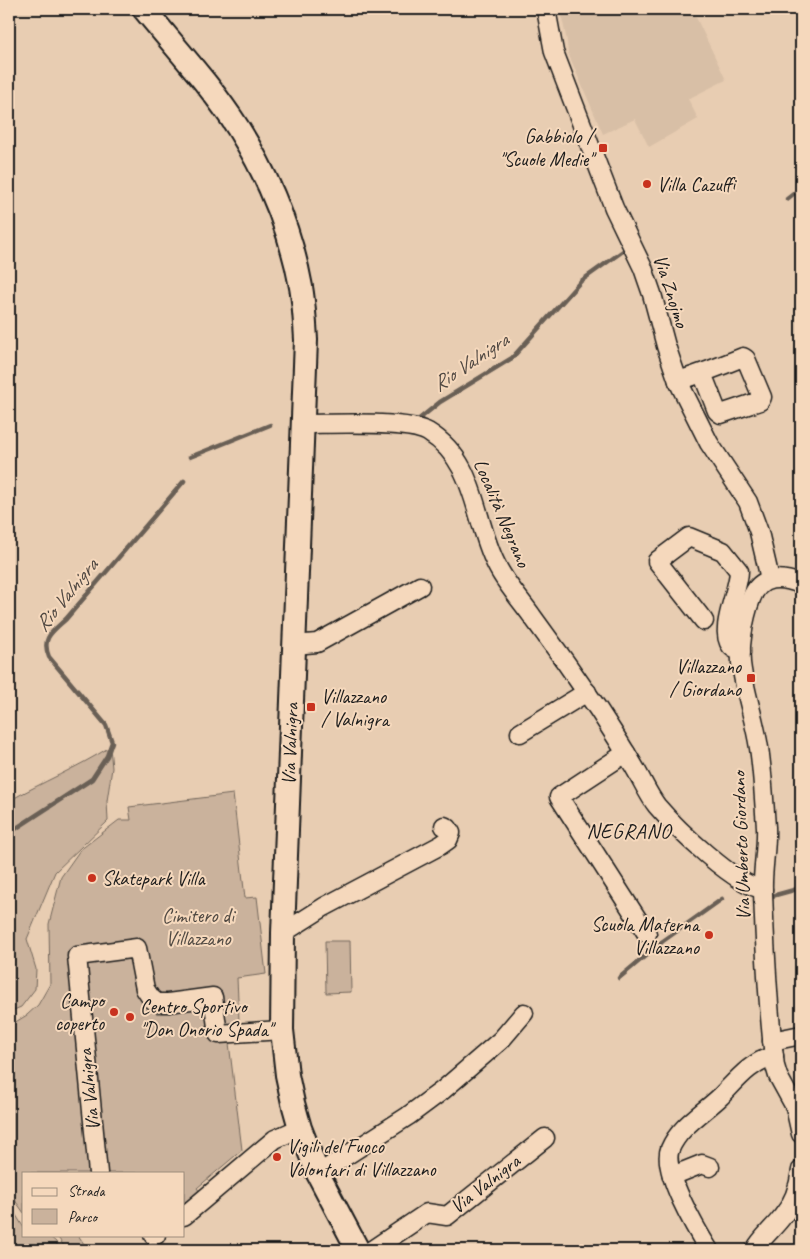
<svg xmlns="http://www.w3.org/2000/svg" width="810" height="1259" viewBox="0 0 810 1259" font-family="Caveat,sans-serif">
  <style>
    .built { fill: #d8bfa6 }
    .green { fill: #cab29c; stroke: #73675c }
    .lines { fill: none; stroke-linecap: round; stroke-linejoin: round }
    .stream { stroke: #695f55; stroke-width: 4.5 }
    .minor-casing { stroke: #1c1c1c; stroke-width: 21 }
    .major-casing { stroke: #1c1c1c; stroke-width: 26 }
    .minor { stroke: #f5d8bc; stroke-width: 18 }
    .major { stroke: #f5d8bc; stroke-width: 22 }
    .poi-dot { fill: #c8321e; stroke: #f5d8bc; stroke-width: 2 }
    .labels { text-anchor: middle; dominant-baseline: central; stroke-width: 4; stroke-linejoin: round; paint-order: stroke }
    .poi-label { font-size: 20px; fill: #1c1c1c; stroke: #f5d8bc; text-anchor: start }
    .street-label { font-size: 20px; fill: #1c1c1c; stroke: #f5d8bc }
    .park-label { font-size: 20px; fill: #504942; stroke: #f5d8bc }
    .water-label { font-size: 21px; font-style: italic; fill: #504842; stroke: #f5d8bc }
    .neighbourhood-label { font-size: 21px; letter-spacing: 1px; fill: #1c1c1c; stroke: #f5d8bc }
  </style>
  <rect width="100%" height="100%" fill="#e8cdb2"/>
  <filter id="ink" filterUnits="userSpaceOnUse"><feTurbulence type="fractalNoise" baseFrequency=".02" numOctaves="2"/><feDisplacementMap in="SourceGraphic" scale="10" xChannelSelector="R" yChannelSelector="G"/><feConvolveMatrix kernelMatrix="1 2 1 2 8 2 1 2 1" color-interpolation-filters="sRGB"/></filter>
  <g filter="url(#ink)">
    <!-- built -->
    <path class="built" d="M 560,9 L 692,9 L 726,80 L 688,99 L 698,119 L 649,147 L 635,119 L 603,134 L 568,53 L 567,41 Z"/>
    <!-- green -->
    <g class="green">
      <path d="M 110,747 L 112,768 L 107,801 L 108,821 L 55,872 L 27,939 L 36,969 L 35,989 L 21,1007 L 9,1012 L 9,801 C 42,782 77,768 110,747 Z"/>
      <path d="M 233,794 L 245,898 L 257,897 L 266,974 L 237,978 L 240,1042 L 229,1043 L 242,1150 L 197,1188 L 201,1193 L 184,1207 L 184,1173 L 24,1173 L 24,1213 L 9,1192 L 9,1026 L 27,1015 L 38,1005 L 50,984 L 49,924 L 61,877 L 80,850 L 119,820 L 131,820 L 129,807 Z"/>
      <path d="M 325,941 L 350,941 L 351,992 L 326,993 Z"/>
      <path d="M 9,1204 L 24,1228 L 24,1235 L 48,1235 L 56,1242 L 59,1250 L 9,1250 Z"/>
      <path d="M 56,1235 L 78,1235 L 84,1244 L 76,1250 L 67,1250 Z"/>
    </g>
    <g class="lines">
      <!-- stream -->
      <g class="stream">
        <path d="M 787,199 L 801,188"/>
        <path d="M 415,420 L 418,420 L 440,402 L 512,358 L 581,281 L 623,251"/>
        <path d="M 190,457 L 270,425"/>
        <path d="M 9,833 L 92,779 L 107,756 L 112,742 L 106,725 L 49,657 C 41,638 52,632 66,619 L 184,481"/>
        <path d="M 772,896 L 801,888"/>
        <path d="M 619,978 L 663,941 L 722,899"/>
      </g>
      <defs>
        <g id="minor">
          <path d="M 546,9 L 554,52 L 614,208 L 643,268 L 652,294 L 666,346 L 678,381 L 709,443 L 748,502 L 759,532 L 770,579"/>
          <path d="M 678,381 C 700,374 721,366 743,357 L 746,359 L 762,397 L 760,401 L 721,414 L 717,411 L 702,373"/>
          <path d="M 304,424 C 331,424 408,420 428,432 C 477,462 473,518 496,564 C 505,583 520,599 532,616 C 555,647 577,678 598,709 C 611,729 624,749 636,770 C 643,782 649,796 657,806 C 675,827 737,887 763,889"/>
          <path d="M 801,584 C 781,577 760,574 751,599 C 744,617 738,650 742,670 C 746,696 755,721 759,748 C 763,774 764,801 766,827 C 767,849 762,870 763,892 C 765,950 768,1008 775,1066 L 778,1076 L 795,1107 L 801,1134"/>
          <path d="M 704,621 L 657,561 L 689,537 L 723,551 L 739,571 C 739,590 718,630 731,646 C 733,649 738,650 741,652"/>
          <path d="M 294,645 L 317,643 L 420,586"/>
          <path d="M 520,733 L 587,692"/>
          <path d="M 626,753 L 559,797 L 647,934"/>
          <path d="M 283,933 L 324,907 L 441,845 L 448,840 L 451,833 L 448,828 L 444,826"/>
          <path d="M 772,1041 L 801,1035"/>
          <path d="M 98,1173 L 77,956 L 137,948 L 145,989 L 151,998 L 157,1003 L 168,1003 L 213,997 L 218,1034 L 282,1030"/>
          <path d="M 318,1174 L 408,1116 L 443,1090 L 501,1040 L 524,1013"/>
          <path d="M 672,1176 L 702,1164 L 710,1167"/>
          <path d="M 184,1216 L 275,1139 L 300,1128"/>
          <path d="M 153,1235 L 156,1235"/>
          <path d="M 372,1250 L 427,1213 L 447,1216 L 545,1138"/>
          <path d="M 709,1250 C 697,1231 661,1170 670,1149 C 679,1127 703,1113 720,1097 C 736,1081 751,1061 774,1056"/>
          <path d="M 755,1250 C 762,1237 773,1229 782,1217 C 793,1204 799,1187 801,1170"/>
        </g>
        <path id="major" d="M 144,9 C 175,47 212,87 238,128 C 268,176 291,232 301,287 C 304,304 305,322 306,340 L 283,933 L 282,1030 L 287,1075 L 293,1103 L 300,1128 L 318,1174 L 358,1250"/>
      </defs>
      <!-- minor casing -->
      <use href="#minor" class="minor-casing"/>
      <!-- major casing -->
      <use href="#major" class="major-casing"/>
      <!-- minor -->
      <use href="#minor" class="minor"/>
      <!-- major -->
      <use href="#major" class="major"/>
    </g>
  </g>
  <!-- markers -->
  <g class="poi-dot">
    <rect x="598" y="143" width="10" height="10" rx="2.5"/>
    <circle cx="647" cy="184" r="5"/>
    <rect x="746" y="673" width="10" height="10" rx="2.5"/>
    <rect x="306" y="702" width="10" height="10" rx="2.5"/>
    <circle cx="92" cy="878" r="5"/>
    <circle cx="709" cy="935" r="5"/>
    <circle cx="114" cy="1012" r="5"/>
    <circle cx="130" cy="1017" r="5"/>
    <circle cx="277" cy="1157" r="5"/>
  </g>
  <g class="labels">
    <!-- poi labels -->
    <g class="poi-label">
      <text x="593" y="136" text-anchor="end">Gabbiolo /<tspan x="593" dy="23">"Scuole Medie"</tspan></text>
      <text x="657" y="184">Villa Cazuffi</text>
      <text x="741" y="666" text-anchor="end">Villazzano<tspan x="741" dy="23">/ Giordano</tspan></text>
      <text x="321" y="696">Villazzano<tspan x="321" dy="23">/ Valnigra</tspan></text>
      <text x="102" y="878">Skatepark Villa</text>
      <text x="699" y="924" text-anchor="end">Scuola Materna<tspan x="699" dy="23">Villazzano</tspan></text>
      <text x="104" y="1000" text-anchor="end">Campo<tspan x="104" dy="23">coperto</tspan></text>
      <text x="140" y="1006">Centro Sportivo<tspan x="140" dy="23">"Don Onorio Spada"</tspan></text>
      <text x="287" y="1146">Vigili del Fuoco<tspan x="287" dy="23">Volontari di Villazzano</tspan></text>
    </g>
    <!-- street labels -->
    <g class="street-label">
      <text transform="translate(671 291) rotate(72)">Via Znojmo</text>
      <text transform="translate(502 513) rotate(67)">Località Negrano</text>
      <text transform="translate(290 744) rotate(-88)">Via Valnigra</text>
      <text transform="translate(741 846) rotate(-92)">Via Umberto Giordano</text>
      <text transform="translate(89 1090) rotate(-96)">Via Valnigra</text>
      <text transform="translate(485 1184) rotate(-38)">Via Valnigra</text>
    </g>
    <!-- park labels -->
    <g class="park-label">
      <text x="198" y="915">Cimitero di<tspan x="198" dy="23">Villazzano</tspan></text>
    </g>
    <!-- water labels -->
    <g class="water-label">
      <text transform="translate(470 362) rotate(-34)">Rio Valnigra</text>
      <text transform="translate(66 595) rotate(-51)">Rio Valnigra</text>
    </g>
    <!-- neighbourhood labels -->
    <g class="neighbourhood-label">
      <text x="629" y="831">NEGRANO</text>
    </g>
  </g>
  <!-- margin -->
  <rect width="810" height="1259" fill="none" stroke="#f5d8bc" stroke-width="30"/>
  <rect x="15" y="15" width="780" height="1229" fill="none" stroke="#1c1c1c" stroke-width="2" filter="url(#ink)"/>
  <!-- legend -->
  <rect x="22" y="1172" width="162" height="65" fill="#f5d8bc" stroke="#9e8d7c"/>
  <rect x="32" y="1188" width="25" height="8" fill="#f5d8bc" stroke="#9e8d7c"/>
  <text x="68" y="1196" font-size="15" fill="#1c1c1c">Strada</text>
  <rect x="32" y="1209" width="25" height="15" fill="#cab29c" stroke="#9e8d7c"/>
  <text x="68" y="1222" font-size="15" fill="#1c1c1c">Parco</text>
</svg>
